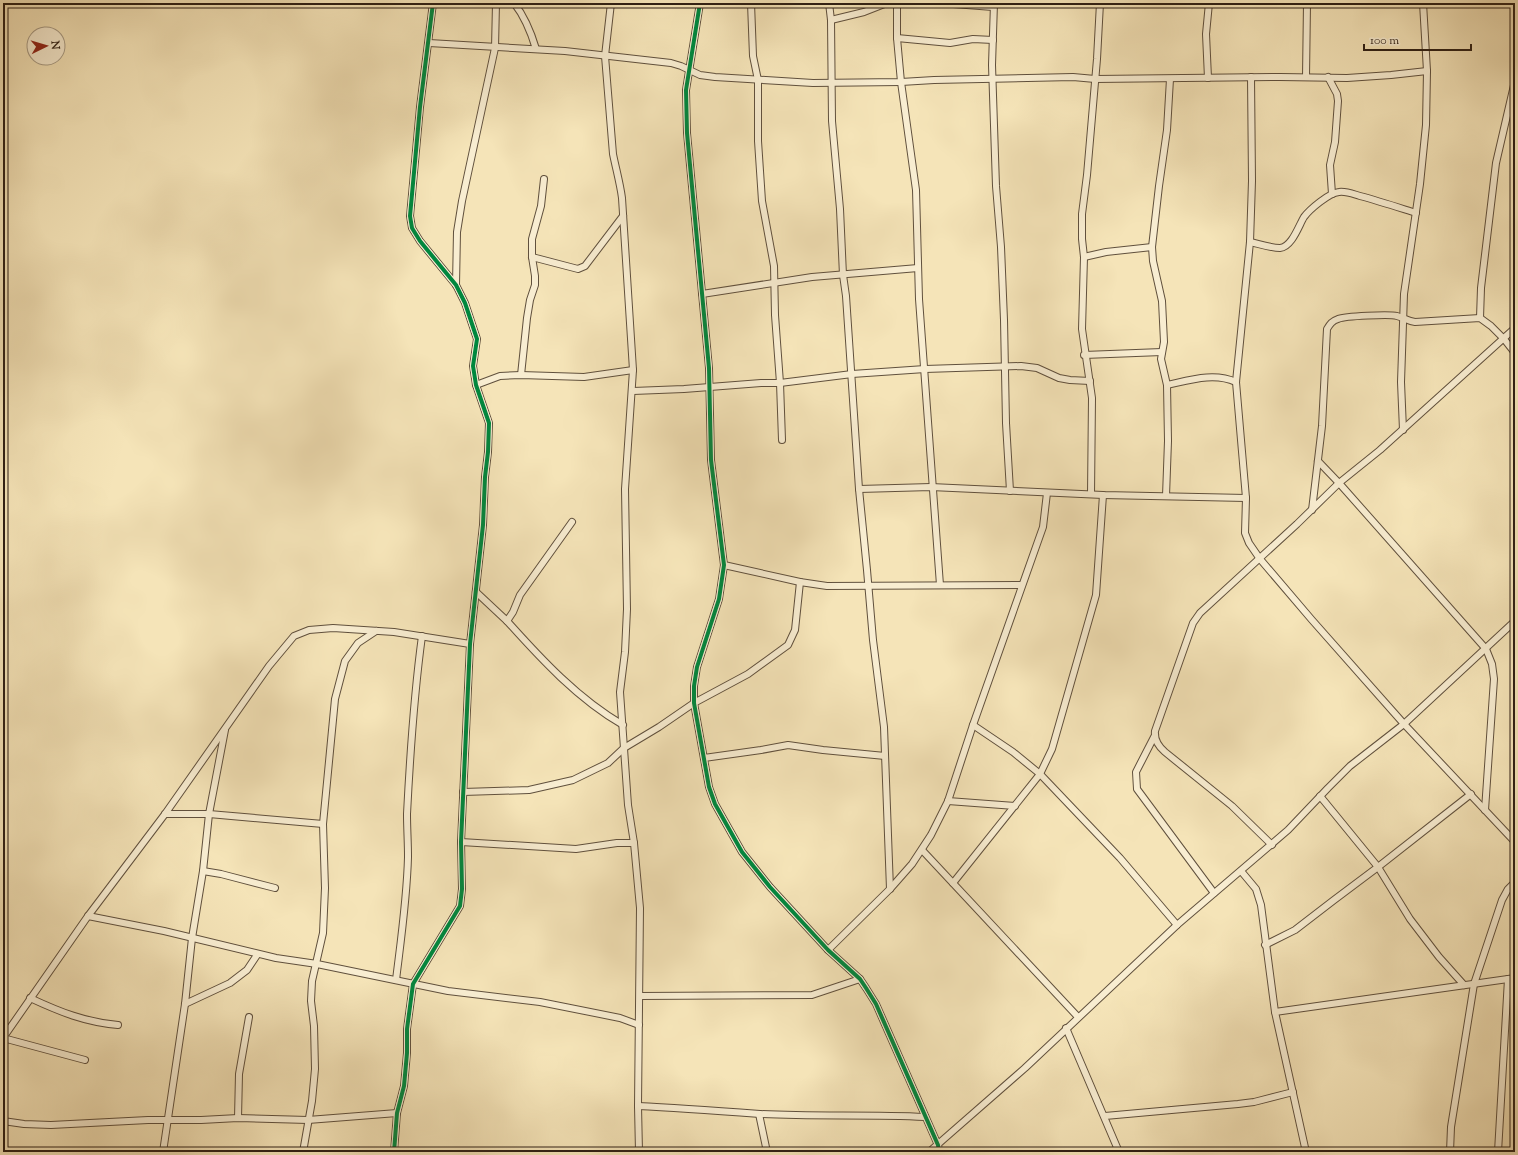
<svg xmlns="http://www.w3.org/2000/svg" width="1518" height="1155" viewBox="0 0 1518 1155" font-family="'Sorts Mill Goudy',serif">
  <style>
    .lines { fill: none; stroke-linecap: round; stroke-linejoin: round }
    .street-casing { stroke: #60503d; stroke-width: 8 }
    .street { stroke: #f8edd1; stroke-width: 6 }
    .cycleway-casing { stroke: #f8edd1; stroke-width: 6 }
    .cycleway { stroke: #00873e; stroke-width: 4 }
  </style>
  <rect width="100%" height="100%" fill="#f5e4b8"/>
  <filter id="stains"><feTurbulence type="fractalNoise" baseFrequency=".005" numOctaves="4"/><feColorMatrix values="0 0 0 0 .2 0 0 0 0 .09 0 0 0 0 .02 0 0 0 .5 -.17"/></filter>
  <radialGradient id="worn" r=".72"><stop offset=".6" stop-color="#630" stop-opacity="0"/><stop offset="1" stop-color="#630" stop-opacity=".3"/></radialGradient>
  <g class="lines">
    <defs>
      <g id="street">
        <path d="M 514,3 C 525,17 531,32 536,49"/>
        <path d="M 611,3 L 605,56 L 613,154 C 616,169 620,183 622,198 L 633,370 L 625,489 L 627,609 L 625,652 L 620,692 L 628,805 L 634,843 L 640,908 L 638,1106 L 639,1152"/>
        <path d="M 700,3 L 686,90 L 687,133 L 709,368 L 711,460 L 724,565 L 719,599 L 697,667 L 694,686 L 694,703 L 709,787 L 715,804 L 742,852 L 770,887 L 828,950 L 860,979 L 866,988 L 876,1004 L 938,1145 L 939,1152"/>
        <path d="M 751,3 L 753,56 L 758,80 L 758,141 L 762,201 L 774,266 L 775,315 L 780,383 L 782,440"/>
        <path d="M 829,3 L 831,20 L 832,121 L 840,209 L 843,275 L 846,296 L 859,489 L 867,570 L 873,640 L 884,727 L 890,889"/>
        <path d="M 897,3 L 897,38 L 901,82 L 916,190 L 919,299 L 940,585"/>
        <path d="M 940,3 L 993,7"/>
        <path d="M 994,3 L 992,65 L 996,186 L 1001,247 L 1004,320 L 1006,423 L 1010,491"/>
        <path d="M 831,20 L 864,12 L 887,3"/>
        <path d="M 897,38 L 950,43 L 973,39 L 993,40"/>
        <path d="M 429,43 L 565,51 L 671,63 L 681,66 L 700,75 L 715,77 L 813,83 L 901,82 L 934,80 L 1073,77 L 1095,79 L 1280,77 L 1347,78 L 1391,75 L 1427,71"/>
        <path d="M 1251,77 L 1252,181 L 1250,242 L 1236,382 L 1246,498 L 1245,533 L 1249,543 L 1260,559 L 1312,620 L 1404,724 L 1515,842"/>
        <path d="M 1306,77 L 1307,3"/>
        <path d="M 1328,77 L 1337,94 L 1338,101 L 1335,142 L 1330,165 L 1332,194"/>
        <path d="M 1208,78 L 1206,34 L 1209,3"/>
        <path d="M 1250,242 C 1259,244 1271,248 1280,248 C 1292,247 1299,225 1304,217 C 1310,209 1329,193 1339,192 C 1346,191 1353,194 1360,196 C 1379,201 1397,207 1416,213"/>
        <path d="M 532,257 L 578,269 L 585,266 L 623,216"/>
        <path d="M 1084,257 L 1106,252 L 1152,247"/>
        <path d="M 456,285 L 457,232 L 462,201 L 495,48 L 496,3"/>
        <path d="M 702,294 L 812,277 L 918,268"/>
        <path d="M 1480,318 L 1481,288 L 1496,163 L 1515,81"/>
        <path d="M 1084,355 L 1162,352"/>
        <path d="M 521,375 L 527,318 L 530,300 L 535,285 L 535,276 L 532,257 L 532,239 L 541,206 L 544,179"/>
        <path d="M 476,385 L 500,376 L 521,375 L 584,377 L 633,370"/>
        <path d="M 1167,385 C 1190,380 1214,372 1236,382"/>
        <path d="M 633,391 L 684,389 L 761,383 L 780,383 L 852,374 L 925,369 L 1021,366 L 1037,368 L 1059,378 L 1070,380 L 1090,381"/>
        <path d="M 1403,430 L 1401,382 L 1404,294 L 1420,184 L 1426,125 L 1427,71 L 1423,3"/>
        <path d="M 1318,461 L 1339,483 L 1486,649 L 1492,664 L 1494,679 L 1485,810"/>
        <path d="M 859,489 L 931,487 L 1103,495 L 1246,498"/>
        <path d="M 1091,494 L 1092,398 L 1082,329 L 1084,257 L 1082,239 L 1082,214 L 1087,175 L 1097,59 L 1100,3"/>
        <path d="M 1166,496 L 1168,441 L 1167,385 L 1161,359 L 1164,342 L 1162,301 L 1153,261 L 1152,247 L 1159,186 L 1167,130 L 1170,79"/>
        <path d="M 1312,510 L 1322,426 L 1327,329 C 1330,324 1332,321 1338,319 C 1345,316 1390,314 1397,316 C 1404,318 1408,321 1415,322 L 1480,318 L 1491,326 L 1504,339 L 1515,353"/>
        <path d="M 724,565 L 800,582 L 827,586 L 1021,585"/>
        <path d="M 476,592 L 507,621 L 513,612 L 520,595 L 572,522"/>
        <path d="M 507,621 C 541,659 578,699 623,725"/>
        <path d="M 973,725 L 1013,752 L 1040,774 L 1120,858 L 1177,925"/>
        <path d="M 1155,735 L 1136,772 L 1137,789 L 1214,893"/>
        <path d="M 704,758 L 761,750 L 788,745 L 823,750 L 885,756"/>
        <path d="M 463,792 L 529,790 L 573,780 L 608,763 L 624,748 L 659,727 L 694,703 L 748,674 L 788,645 L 795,630 L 800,582"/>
        <path d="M 1320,796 L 1378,867 L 1410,919 L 1439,957 L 1464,985"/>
        <path d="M 948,801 L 1015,806"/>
        <path d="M 165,814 L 209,814 L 323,824"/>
        <path d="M 461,842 L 576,849 L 617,843 L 634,843"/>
        <path d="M 1272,845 L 1232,806 L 1165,752 C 1158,746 1154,740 1155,731 L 1193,623 L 1200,613 L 1297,524 L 1339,483 L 1380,450 L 1515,328"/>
        <path d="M 922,850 L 1078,1017"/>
        <path d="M 203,871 L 221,874 L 275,888"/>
        <path d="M 1241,871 L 1256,889 L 1261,905 L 1275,1012 L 1306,1152"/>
        <path d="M 953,883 L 1040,774 L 1052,749 L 1096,595 L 1103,495"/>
        <path d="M 88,916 L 164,931 L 276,958 L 317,964 L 448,991 L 540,1002 L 620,1018 L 639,1025"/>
        <path d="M 1265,945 L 1295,930 L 1334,900 L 1378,867 L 1471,794"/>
        <path d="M 828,950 L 890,889 L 912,864 L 931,835 L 948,801 L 973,725 L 1043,527 L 1047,493"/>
        <path d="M 396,980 C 401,939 407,898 408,857 C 408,842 407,828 407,814 C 410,755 414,695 422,636"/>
        <path d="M 640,996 L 812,995 L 860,979"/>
        <path d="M 30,998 C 60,1012 85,1022 118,1025"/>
        <path d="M 185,1004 L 230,983 L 247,970 L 257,955"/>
        <path d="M 1275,1012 L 1515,978"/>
        <path d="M 1066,1028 L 1119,1152"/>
        <path d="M 3,1038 L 88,916 L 165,814 L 269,666 L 294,636 L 309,630 L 333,628 L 394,632 L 470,644"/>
        <path d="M 3,1038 L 85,1060"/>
        <path d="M 638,1106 C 678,1108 719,1111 760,1114 C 815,1117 870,1114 925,1117"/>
        <path d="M 759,1114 L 767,1152"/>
        <path d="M 1105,1116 L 1238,1104 L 1254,1102 L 1293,1092"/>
        <path d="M 238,1118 L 239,1074 L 249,1017"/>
        <path d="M 3,1121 L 24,1124 L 51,1125 L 148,1120 L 201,1120 L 238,1118 L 308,1120 L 397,1113"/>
        <path d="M 163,1152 L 185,1004 L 192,938 L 203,871 L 209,814 L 225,730"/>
        <path d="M 303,1152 L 312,1101 L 315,1069 L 314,1026 L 311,1001 L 312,981 L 323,933 L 325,888 L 323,824 L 335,699 L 345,661 L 358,643 L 376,631"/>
        <path d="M 394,1152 L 397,1113 L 404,1086 L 407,1053 L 407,1029 L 413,984 L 460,906 L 462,889 L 461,842 L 470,644 L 483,525 L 485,477 L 488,452 L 489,423 L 476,385 L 473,366 L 477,339 L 465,303 L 456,285 L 420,241 L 412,228 L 410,216 L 420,107 L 433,3"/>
        <path d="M 929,1152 L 1025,1068 L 1177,925 L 1288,830 L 1328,788 L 1350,766 L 1404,724 L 1515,621"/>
        <path d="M 1450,1152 L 1451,1127 L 1474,984 L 1502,900 L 1508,889 L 1515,882"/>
        <path d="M 1498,1152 L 1508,979"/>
      </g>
    </defs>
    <!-- street casing -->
    <use href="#street" class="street-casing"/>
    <!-- street -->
    <use href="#street" class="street"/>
    <defs>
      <g id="cycleway">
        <path d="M 700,3 L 686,90 L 687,133 L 709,368 L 711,460 L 724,565 L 719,599 L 697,667 L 694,686 L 694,703 L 709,787 L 715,804 L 742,852 L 770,887 L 828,950 L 860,979 L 866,988 L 876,1004 L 938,1145 L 939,1152"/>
        <path d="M 394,1152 L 397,1113 L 404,1086 L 407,1053 L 407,1029 L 413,984 L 460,906 L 462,889 L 461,842 L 470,644 L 483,525 L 485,477 L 488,452 L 489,423 L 476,385 L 473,366 L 477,339 L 465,303 L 456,285 L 420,241 L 412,228 L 410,216 L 420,107 L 433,3"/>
      </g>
    </defs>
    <!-- cycleway casing -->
    <use href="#cycleway" class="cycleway-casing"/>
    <!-- cycleway -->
    <use href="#cycleway" class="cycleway"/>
  </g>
  <!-- margin -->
  <rect width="1518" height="1155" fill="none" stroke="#f5e4b8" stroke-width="16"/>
  <rect x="4" y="4" width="1510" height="1147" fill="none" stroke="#2e1f14" stroke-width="2"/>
  <rect x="8" y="8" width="1502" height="1139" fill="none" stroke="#2e1f14"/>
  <!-- north arrow -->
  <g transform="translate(46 46) rotate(85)"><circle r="19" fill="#f8edd1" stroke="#a79b85"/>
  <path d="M0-3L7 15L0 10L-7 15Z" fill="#8f2418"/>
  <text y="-6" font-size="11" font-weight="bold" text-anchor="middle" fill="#2e1f14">N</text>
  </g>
  <!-- scale -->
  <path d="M1364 44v6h107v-6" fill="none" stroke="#2e1f14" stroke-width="2"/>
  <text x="1370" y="44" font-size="12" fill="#2e1f14" stroke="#f8edd1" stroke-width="3" paint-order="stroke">100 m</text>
  <rect width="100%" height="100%" filter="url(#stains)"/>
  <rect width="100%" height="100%" fill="url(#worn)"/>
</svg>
